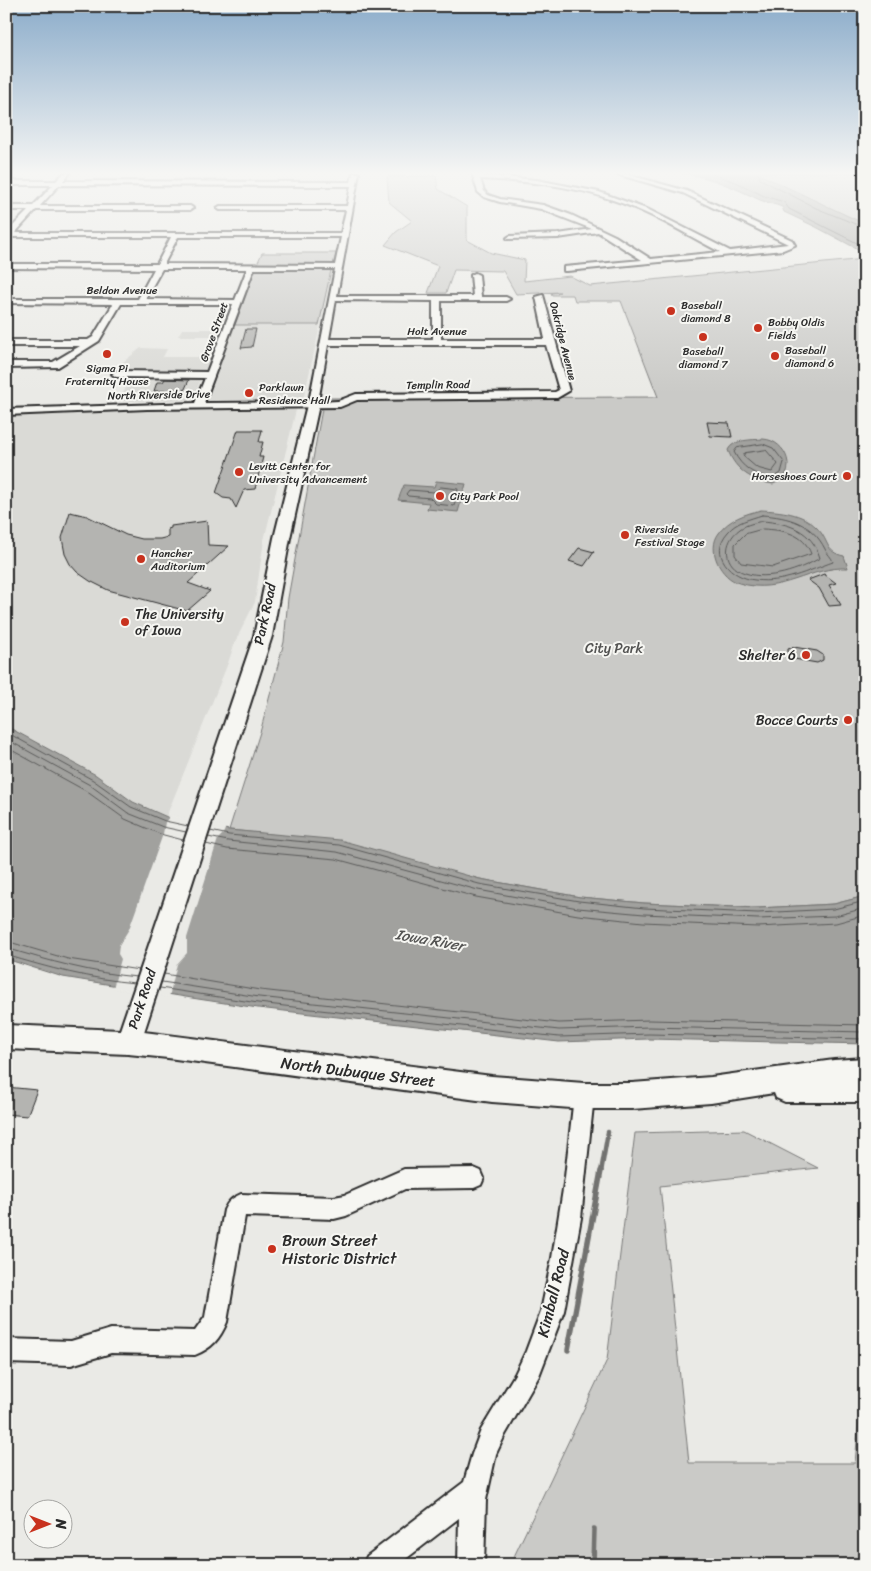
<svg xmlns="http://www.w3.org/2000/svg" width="871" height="1571" viewBox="0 0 871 1571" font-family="Sriracha,sans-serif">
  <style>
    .built { fill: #dadad6 }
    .green { fill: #cacac7; stroke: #7a7a79 }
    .water { fill: #a1a19e; stroke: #727270 }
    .pier { fill: #eaeae6 }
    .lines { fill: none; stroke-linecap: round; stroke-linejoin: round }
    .shore { stroke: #5a5a59; stroke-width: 1 }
    .stream-far1 { stroke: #727270; stroke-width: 4.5 }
    .stream { stroke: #727270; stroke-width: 5.5 }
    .building { fill: #b4b4b1; stroke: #2b2b2b }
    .minor-casing { stroke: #2b2b2b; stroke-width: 4 }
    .major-casing { stroke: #2b2b2b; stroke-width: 4 }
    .minor { fill: #f6f6f2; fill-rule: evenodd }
    .major { fill: #f6f6f2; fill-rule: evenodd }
    .poi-dot { fill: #c8321e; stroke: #f6f6f2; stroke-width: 2 }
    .labels { text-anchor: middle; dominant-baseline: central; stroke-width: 4; stroke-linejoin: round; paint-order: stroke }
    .far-street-label { font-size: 11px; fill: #2b2b2b; stroke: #f6f6f2 }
    .far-poi-label { font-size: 11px; fill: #2b2b2b; stroke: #f6f6f2; text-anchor: start }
    .poi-label { font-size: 14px; fill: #2b2b2b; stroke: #f6f6f2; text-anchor: end }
    .street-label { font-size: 14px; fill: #2b2b2b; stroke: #f6f6f2 }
    .park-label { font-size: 14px; fill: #535352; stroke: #f6f6f2 }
    .water-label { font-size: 15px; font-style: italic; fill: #545453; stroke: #f6f6f2 }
    .near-street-label { font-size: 16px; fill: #2b2b2b; stroke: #f6f6f2 }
    .near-poi-label { font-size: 16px; fill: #2b2b2b; stroke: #f6f6f2; text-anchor: start }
  </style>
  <rect width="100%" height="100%" fill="#eaeae6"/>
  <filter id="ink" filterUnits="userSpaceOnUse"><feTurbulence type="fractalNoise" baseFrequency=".02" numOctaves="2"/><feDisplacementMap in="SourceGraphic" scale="10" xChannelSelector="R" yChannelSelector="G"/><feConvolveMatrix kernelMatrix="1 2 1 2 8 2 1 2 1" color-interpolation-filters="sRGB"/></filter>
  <g filter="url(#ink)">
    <!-- built -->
    <g class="built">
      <path d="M 254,270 L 333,270 L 304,396 L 297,400 L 208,400 Z"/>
      <path d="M 182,329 L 222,329 L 219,336 L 178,336 Z"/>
      <path d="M 141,348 L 167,349 L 163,357 L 211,357 L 205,372 L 127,373 L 114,369 Z"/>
      <path d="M 132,376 L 202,376 L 193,400 L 119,401 Z"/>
      <path d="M 146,410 L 296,410 L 264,540 L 255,602 L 235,642 L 228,663 L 166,817 L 133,802 L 96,775 L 6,726 L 6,416 Z"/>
    </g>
    <!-- green -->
    <g class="green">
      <path d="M 751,173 L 865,173 L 865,224 Z"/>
      <path d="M 436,176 L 438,189 L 467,207 L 467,240 L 491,253 L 525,260 L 524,281 L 570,276 L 590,286 L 865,259 L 865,896 L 834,904 L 758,908 L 644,903 L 580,897 L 480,879 L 309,838 L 229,830 L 261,729 L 284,642 L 288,598 L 324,398 L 658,397 L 621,301 L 575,301 L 573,295 L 552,295 L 551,293 L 560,292 L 516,294 L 503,271 L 454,270 L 446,293 L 428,293 L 438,266 L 385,245 L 396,232 L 412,221 L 389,202 L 387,177 Z"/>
      <path d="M 262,253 L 336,253 L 333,265 L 257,264 Z"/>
      <path d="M 255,270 L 331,270 L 319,325 L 235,325 Z"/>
      <path d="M 744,1130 L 818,1168 L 660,1186 L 689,1463 L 855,1463 L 865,1354 L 865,1565 L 510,1565 L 607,1360 L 635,1133 Z"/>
    </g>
    <!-- water -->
    <g class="water">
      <path d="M 681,173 L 757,173 L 865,224 L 865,253 L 816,227 L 784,212 L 782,207 C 775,204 767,203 760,200 C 732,187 712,177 681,173 Z"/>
      <path d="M 763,439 C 787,440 800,475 773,484 C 752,481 735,470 728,450 C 733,439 752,440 763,439 Z"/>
      <path d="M 436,481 L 466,484 L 458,512 L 427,509 L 429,503 L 398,500 L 404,485 L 434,487 Z"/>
      <path d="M 761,510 C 781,511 802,513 816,527 C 830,540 824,552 844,556 L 848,568 C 810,566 781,596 739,583 C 721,578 706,550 719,533 C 729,519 745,514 761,510 Z"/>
      <path d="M 6,726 L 96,775 L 133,802 L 167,817 L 229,830 L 340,840 L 480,879 L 580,897 L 644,903 L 758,908 L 834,904 L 865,896 L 865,1044 L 649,1039 L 559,1042 L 258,1008 L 198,999 L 63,977 L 6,959 Z"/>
    </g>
    <!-- pier -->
    <path class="pier" d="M 171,815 L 226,827 L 223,834 L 218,839 L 187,938 L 187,953 L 177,964 L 169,997 L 113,988 L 121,959 L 118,954 L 119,945 L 129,929 L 163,834 L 165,822 Z"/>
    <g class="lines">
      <!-- shore -->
      <g class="shore">
        <path d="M 710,173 L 738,183 L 764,196 L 784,202 L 789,209 L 865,247"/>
        <path d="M 758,173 L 760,179 L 816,208 L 865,228"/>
        <path d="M 763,444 L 773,448 L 784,462 L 781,473 L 773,478 C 755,476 742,468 734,452 L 737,448 Z"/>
        <path d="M 766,450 L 778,464 L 772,472 L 757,468 L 743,456 L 745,453 Z"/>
        <path d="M 441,487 L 458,489 L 454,506 L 436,504 L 430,498 L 408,496 L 406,494 L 409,490 L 434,492 Z"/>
        <path d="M 762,515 C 789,517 812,523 825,549 C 827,554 832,557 833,562 C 807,571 783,584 755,580 C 731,578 708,554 728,532 C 736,522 750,519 762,515 Z"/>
        <path d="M 762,521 C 789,523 812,530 820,558 C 799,570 769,581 745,573 C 723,566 722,542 740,529 C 747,524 755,523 762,521 Z"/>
        <path d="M 763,529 C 783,530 804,533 811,554 L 773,567 L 741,563 L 735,555 L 735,544 L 745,534 Z"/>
        <path d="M 6,732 L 93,780 L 131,807 L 165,821 L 188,826"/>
        <path d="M 6,739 L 90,785 L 128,813 L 163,827 L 186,832"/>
        <path d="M 6,747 L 86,791 L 125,819 L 160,834 L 183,840"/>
        <path d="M 210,831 L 229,835 L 339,845 L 479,884 L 579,901 L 644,908 L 758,913 L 834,909 L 865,901"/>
        <path d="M 208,837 L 228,841 L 337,852 L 478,890 L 578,908 L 644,914 L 758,919 L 835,916 L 865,908"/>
        <path d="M 206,844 L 227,849 L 336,859 L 476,897 L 578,915 L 643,922 L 758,927 L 836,923 L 865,915"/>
        <path d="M 6,941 L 68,959 L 139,970"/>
        <path d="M 6,948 C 50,961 91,973 137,977"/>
        <path d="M 6,955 C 49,968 90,979 135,983"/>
        <path d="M 164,974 L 260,990 L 559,1023 L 649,1020 L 865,1025"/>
        <path d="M 162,982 L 259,997 L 559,1030 L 649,1027 L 865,1032"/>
        <path d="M 160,988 L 258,1003 L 559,1037 L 649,1034 L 865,1039"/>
      </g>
      <!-- stream-far1 -->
      <path class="stream-far1" d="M 601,1172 L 608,1132"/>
      <!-- stream -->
      <g class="stream">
        <path d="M 568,1350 L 601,1171"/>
        <path d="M 593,1565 L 594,1529"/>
      </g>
    </g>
    <!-- building -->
    <g class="building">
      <path d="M 246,329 L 256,329 L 252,347 L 241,348 Z"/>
      <path d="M 165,379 L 189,380 L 184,391 L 154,391 L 157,382 L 163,382 Z"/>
      <path d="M 707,422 L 729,423 L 732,437 L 710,436 Z"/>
      <path d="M 238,430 L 262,430 L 259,442 L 263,442 L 259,457 L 263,457 L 255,489 L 244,490 L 236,508 L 231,499 L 223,498 L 216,493 Z"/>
      <path d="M 70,512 L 87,516 L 126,535 L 142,539 L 160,539 L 168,537 L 168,529 L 171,528 L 171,526 L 207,521 L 208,545 L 229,546 L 188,583 L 210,591 L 187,611 L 108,590 L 90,581 L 77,572 L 70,564 L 65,554 L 62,538 Z"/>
      <path d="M 579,548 L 594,552 L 584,566 L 569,561 Z"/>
      <path d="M 824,574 L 836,583 L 829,585 L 841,605 L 829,606 L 819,588 L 808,580 Z"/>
      <path d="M 794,647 L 817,651 L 823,655 L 823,660 L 817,663 L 794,659 L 788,654 L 788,649 Z"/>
      <path d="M 6,1087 L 37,1090 L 27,1116 L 6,1114 Z"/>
    </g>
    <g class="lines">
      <defs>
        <g id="minor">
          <path d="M 64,173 L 70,173 L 63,181 L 351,182 L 353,173 L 359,173 L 337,296 L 473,296 L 471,275 L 475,273 L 479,275 L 481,297 L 506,297 L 510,299 L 506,301 L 441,301 L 441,339 L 545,339 L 536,297 L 543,295 L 569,391 L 557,398 L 357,400 L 340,407 L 147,409 L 6,415 L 6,409 L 195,403 L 205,378 L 116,377 L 112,374 L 116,371 L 207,372 L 233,304 L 121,304 L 99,341 L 58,367 L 6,368 L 6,362 L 53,362 L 80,346 L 6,346 L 6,340 L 88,340 L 93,337 L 113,304 L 6,303 L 6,299 L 138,299 L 154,269 L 6,268 L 6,264 L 157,264 L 171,237 L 12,237 L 6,240 L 6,233 L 29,210 L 6,210 L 6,206 L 33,206 L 53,185 L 6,185 L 6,181 L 56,181 ZM 59,185 L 351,186 L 347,206 L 220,206 L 217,208 L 220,210 L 346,210 L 341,233 L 15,233 L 36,210 L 190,210 L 193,208 L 190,206 L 40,206 ZM 178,237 L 341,237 L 335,265 L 164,264 ZM 162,269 L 247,269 L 235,300 L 145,299 ZM 254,269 L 335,269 L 309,402 L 204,403 ZM 336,300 L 433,301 L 433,339 L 329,339 ZM 328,345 L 546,345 L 559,390 L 555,392 L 356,394 L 338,401 L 318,402 Z"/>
          <path d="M 472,173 L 478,173 L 479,175 L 537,180 L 599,192 L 649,210 L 730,251 L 788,244 L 683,193 L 613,173 L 622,173 L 687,191 L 792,240 L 795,245 L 783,250 L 567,271 L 564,271 L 564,267 L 642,260 L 598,232 L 558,238 L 508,239 L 507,238 L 510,236 L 558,234 L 592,229 L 541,209 L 500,202 L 484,197 L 478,192 ZM 480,179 C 525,181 570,185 613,200 C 651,212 685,234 720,252 L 651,259 L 615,236 L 571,215 L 543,205 L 500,199 L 488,195 L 484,191 Z"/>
          <path d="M 584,1086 L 591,1089 L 594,1096 L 581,1218 L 564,1311 L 539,1376 L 505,1435 L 496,1454 L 486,1500 L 484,1565 L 458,1565 L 459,1518 L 398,1565 L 363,1565 L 367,1556 L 464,1482 L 472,1454 L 481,1430 L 515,1374 L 526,1351 L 541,1311 L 552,1258 L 565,1177 L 574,1096 L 577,1089 Z"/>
          <path d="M 474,1168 L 481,1171 L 484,1178 L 481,1185 L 474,1188 L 405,1189 L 346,1216 L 334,1219 L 245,1216 L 227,1322 C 220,1339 212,1348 195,1355 L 111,1353 L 71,1365 L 6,1363 L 6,1339 L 71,1341 L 111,1329 L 195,1331 L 205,1317 L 224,1210 C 228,1201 232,1198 241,1194 L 334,1197 L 345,1195 L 404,1169 Z"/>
        </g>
        <path id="major" d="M 313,401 L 319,405 L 290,538 L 272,636 L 144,1032 L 492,1076 L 584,1083 L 632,1083 L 711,1077 L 834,1060 L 865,1058 L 865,1102 L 785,1102 L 776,1098 L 774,1093 L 711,1103 L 632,1109 L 584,1109 L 492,1102 L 168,1058 L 128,1054 L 6,1049 L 6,1025 L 120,1030 L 254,636 L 274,538 L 307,405 Z"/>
      </defs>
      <!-- minor casing -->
      <use href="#minor" class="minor-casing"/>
      <!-- major casing -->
      <use href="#major" class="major-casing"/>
      <!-- minor -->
      <use href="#minor" class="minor"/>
      <!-- major -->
      <use href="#major" class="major"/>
    </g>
  </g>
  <!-- sky -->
  <linearGradient id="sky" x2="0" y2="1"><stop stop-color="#8bacca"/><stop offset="0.44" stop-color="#f6f6f4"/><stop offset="1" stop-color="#f6f6f4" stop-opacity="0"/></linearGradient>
  <rect width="871" height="393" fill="url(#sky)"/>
  <!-- markers -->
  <g class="poi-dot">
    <circle cx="671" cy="311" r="5"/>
    <circle cx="758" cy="328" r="5"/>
    <circle cx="703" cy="337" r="5"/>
    <circle cx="107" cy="354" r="5"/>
    <circle cx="775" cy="356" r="5"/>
    <circle cx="249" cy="393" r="5"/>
    <circle cx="239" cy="472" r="5"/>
    <circle cx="847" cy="476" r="5"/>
    <circle cx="440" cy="496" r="5"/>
    <circle cx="625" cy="535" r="5"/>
    <circle cx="141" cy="559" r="5"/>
    <circle cx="125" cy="622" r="5"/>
    <circle cx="806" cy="655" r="5"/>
    <circle cx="848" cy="720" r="5"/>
    <circle cx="272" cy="1249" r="5"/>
  </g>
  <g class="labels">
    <!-- far-street labels -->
    <g class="far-street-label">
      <text x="122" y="290">Beldon Avenue</text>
      <text x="437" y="331">Holt Avenue</text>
      <text transform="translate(214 332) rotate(-70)">Grove Street</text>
      <text transform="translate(563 341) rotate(76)">Oakridge Avenue</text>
      <text transform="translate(438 385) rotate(-1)">Templin Road</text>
      <text transform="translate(159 395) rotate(-1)">North Riverside Drive</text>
    </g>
    <!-- far-poi labels -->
    <g class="far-poi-label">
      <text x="681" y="305">Baseball<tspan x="681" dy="13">diamond 8</tspan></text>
      <text x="768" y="322">Bobby Oldis<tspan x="768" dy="13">Fields</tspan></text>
      <text x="785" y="350">Baseball<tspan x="785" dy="13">diamond 6</tspan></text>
      <text x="703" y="351" text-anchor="middle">Baseball<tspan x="703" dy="13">diamond 7</tspan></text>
      <text x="107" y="368" text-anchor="middle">Sigma Pi<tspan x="107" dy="13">Fraternity House</tspan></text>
      <text x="259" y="387">Parklawn<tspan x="259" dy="13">Residence Hall</tspan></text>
      <text x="249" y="466">Levitt Center for<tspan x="249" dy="13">University Advancement</tspan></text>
      <text x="837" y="476" text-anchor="end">Horseshoes Court</text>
      <text x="450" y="496">City Park Pool</text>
      <text x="635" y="529">Riverside<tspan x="635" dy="13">Festival Stage</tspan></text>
      <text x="151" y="553">Hancher<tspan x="151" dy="13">Auditorium</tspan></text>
    </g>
    <!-- poi labels -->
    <g class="poi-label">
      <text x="135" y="614" text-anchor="start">The University<tspan x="135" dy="16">of Iowa</tspan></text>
      <text x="796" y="655">Shelter 6</text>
      <text x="838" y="720">Bocce Courts</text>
    </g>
    <!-- street labels -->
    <g class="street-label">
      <text transform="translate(265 614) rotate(-78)">Park Road</text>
      <text transform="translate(142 999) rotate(-72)">Park Road</text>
    </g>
    <!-- park labels -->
    <g class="park-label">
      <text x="614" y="648">City Park</text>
    </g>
    <!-- water labels -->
    <g class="water-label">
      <text transform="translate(430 940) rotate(10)">Iowa River</text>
    </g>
    <!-- near-street labels -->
    <g class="near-street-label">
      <text transform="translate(358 1072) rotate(7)">North Dubuque Street</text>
      <text transform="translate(553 1293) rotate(-76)">Kimball Road</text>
    </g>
    <!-- near-poi labels -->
    <g class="near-poi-label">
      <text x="282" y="1240">Brown Street<tspan x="282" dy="18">Historic District</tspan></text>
    </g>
  </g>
  <!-- margin -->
  <rect width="871" height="1571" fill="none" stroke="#f6f6f2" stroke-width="25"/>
  <rect x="12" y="12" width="846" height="1546" fill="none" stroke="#2b2b2b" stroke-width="2" filter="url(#ink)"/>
  <!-- north arrow -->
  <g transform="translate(48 1524) rotate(90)"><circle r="24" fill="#f6f6f2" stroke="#a5a5a2"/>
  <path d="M0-4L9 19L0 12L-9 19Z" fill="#c8321e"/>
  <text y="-8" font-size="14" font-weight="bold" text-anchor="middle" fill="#2b2b2b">N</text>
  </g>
</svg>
